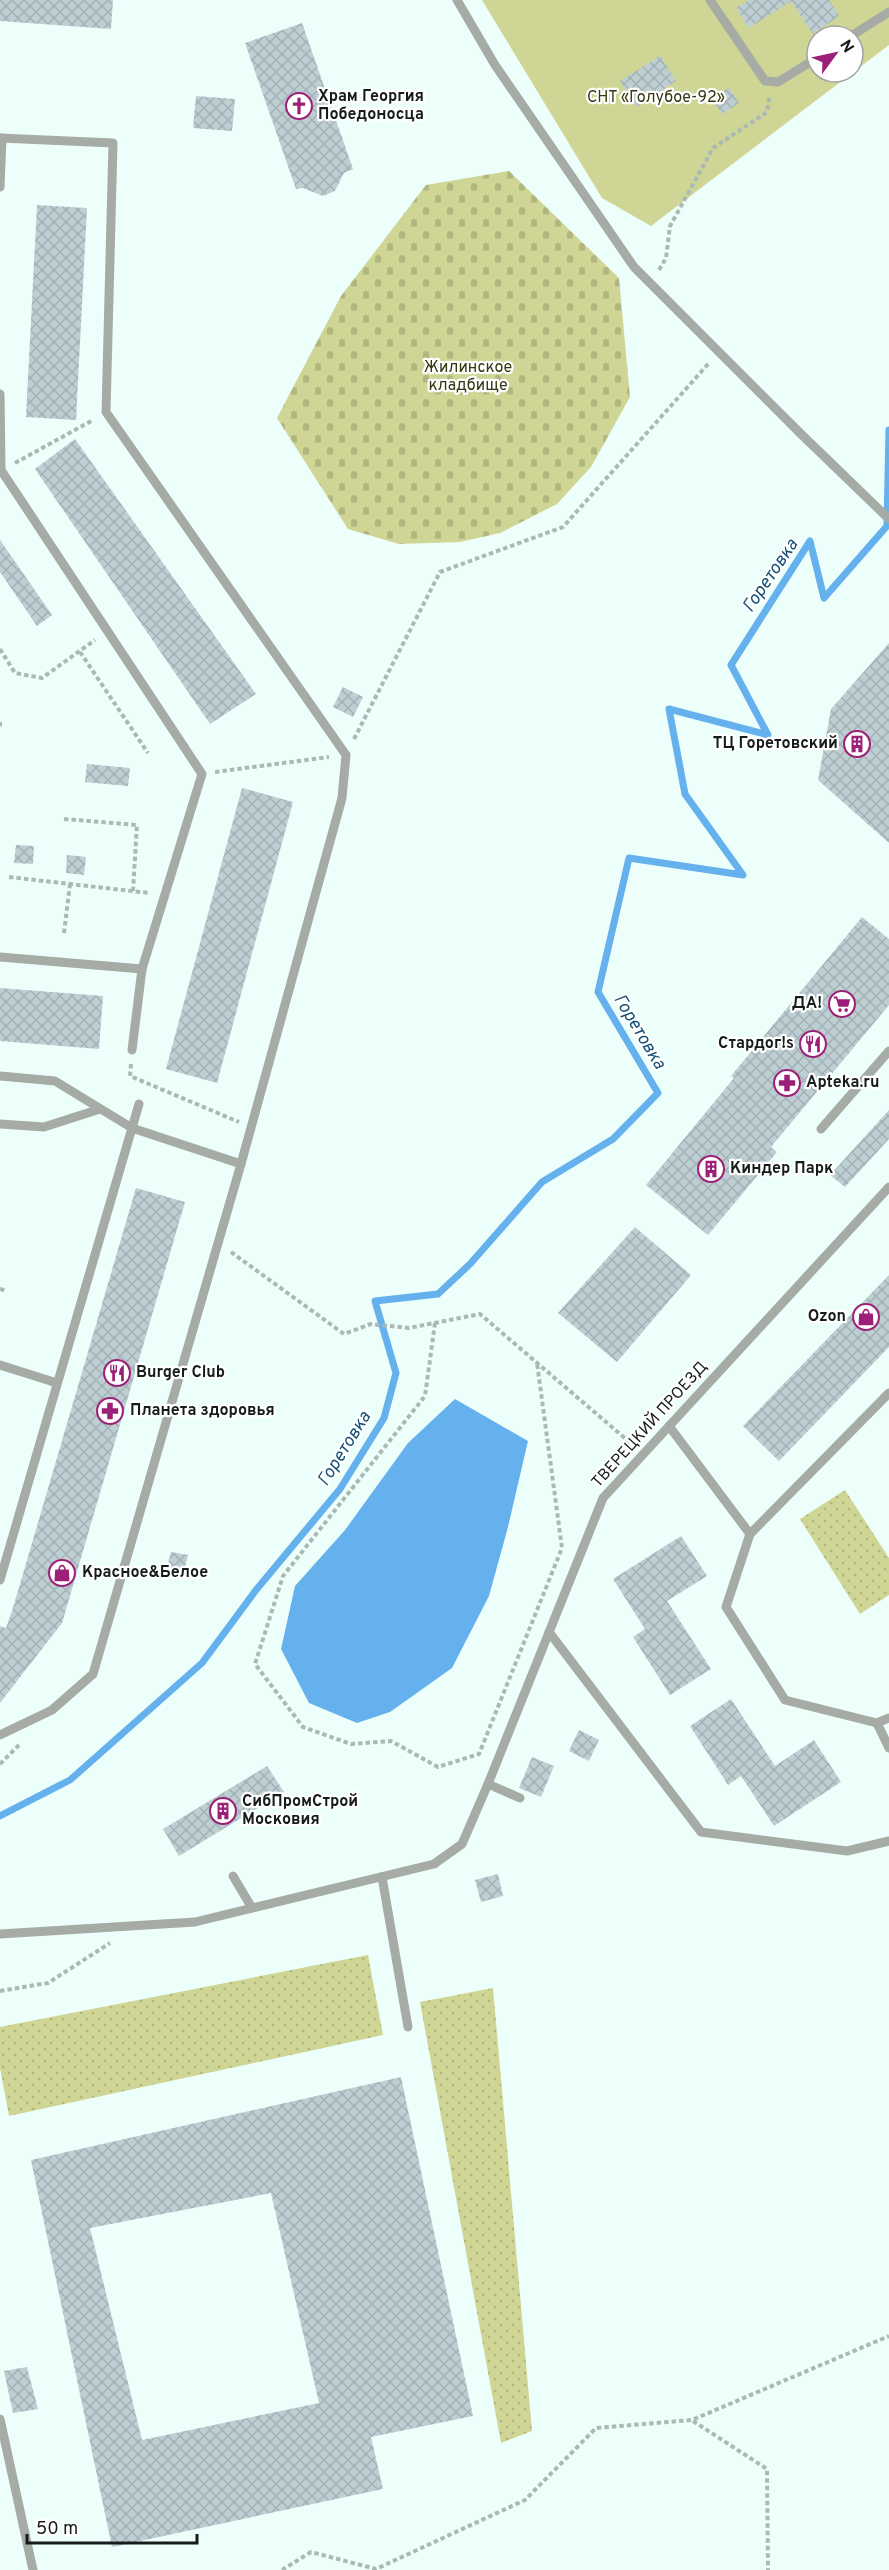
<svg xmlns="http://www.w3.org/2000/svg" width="889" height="2570" viewBox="0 0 889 2570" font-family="Overpass,sans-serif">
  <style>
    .cemetery { fill: url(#cemetery-stones) }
    .park { fill: url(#park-dots) }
    .garden { fill: #cfd594; fill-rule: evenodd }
    .water { fill: #65b1ed }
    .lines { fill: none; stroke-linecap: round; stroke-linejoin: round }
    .stream { stroke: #65b1ed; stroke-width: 7 }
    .building { fill: url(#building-cross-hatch); fill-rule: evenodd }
    .path { stroke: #abb9b5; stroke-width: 4; stroke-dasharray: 4.5 3; stroke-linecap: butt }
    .service { stroke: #a6aba6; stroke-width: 9 }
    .labels { text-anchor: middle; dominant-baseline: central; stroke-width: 4.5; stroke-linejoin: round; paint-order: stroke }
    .poi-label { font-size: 16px; font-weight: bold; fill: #161c1b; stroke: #fff; text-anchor: start }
    .park-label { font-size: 16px; fill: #34370f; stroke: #fff }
    .street-label { font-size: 16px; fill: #161c1b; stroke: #fff }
    .water-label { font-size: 18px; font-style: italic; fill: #164e76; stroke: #fff }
  </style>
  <defs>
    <pattern id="cemetery-stones" width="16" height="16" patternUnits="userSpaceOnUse" patternTransform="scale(1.5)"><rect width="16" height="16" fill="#cfd594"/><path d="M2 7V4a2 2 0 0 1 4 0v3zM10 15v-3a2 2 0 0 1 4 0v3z" fill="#b1b67f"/></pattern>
    <pattern id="park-dots" width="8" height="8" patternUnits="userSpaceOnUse" patternTransform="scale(1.5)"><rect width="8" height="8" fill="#cfd594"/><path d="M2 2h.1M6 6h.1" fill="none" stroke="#b1b67f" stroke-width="1.8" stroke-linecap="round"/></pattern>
    <pattern id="building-cross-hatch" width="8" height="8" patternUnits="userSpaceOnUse" patternTransform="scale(1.5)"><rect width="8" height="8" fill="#becfd3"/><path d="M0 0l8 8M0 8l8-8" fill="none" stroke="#a3b1b5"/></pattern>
  </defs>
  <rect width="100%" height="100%" fill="#edfffa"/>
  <!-- cemetery -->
  <path class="cemetery" d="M 509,171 L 619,278 L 630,397 L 591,467 L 557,504 L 500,533 L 460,542 L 399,544 L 348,529 L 277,418 L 341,296 L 426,185 Z"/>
  <!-- park -->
  <g class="park">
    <path d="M 845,1490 L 889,1558 L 889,1595 L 860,1614 L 800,1519 Z"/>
    <path d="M 368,1955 L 383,2035 L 9,2116 L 0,2068 L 0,2027 Z"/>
    <path d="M 493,1988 L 532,2431 L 501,2443 L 420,2002 Z"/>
  </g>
  <!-- garden -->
  <path class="garden" d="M 482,0 L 889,0 L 889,45 L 651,226 L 602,198 ZM 817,36 L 853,36 L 853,72 L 817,72 Z"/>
  <!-- water -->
  <path class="water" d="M 455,1399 L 528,1441 L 508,1527 L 489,1596 L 452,1668 L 390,1712 L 357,1723 L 309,1703 L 281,1649 L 295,1586 L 345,1530 L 408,1443 Z"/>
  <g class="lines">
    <!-- stream -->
    <path class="stream" d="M 0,1816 L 70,1780 L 202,1663 L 256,1590 L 340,1489 L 384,1418 L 396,1373 L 375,1301 L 438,1294 L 470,1264 L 542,1182 L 613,1139 L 658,1093 L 598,992 L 629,858 L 743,875 L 685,794 L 669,709 L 768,735 L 731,665 L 810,541 L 824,598 L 887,526 L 889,430"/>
  </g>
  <!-- building -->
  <g class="building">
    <path d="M 0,0 L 113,0 L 111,29 L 0,21 Z"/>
    <path d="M 749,0 L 829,0 L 839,16 L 813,34 L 791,1 L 749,28 L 736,8 Z"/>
    <path d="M 302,23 L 353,169 L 344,173 L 335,191 L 323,196 L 303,188 L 296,189 L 245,43 Z"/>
    <path d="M 660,56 L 676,81 L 636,107 L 620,81 Z"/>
    <path d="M 729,88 L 739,103 L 722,114 L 712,99 Z"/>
    <path d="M 196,96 L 235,99 L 232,131 L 193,128 Z"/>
    <path d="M 37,205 L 87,208 L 76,420 L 26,417 Z"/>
    <path d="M 75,439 L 256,694 L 210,724 L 35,469 Z"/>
    <path d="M 0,540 L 52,615 L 37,626 L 0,572 Z"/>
    <path d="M 889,643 L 889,843 L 818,780 L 831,709 Z"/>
    <path d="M 343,687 L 363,697 L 353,717 L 333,707 Z"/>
    <path d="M 87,764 L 130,768 L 128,786 L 85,782 Z"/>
    <path d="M 242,788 L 293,802 L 217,1083 L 166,1069 Z"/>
    <path d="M 16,845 L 34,846 L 33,864 L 14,863 Z"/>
    <path d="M 67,855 L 86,857 L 84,875 L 66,873 Z"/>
    <path d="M 862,917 L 889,939 L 889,1005 L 771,1147 L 777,1152 L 708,1235 L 646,1185 L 734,1078 L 731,1076 Z"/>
    <path d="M 0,988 L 103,996 L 99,1049 L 0,1041 Z"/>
    <path d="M 889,1110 L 889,1139 L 845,1187 L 830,1175 Z"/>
    <path d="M 136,1188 L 185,1202 L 62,1623 L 0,1703 L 0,1626 L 6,1628 L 13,1608 Z"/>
    <path d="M 635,1227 L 691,1275 L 617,1362 L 558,1313 Z"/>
    <path d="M 889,1275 L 889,1347 L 779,1461 L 743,1426 Z"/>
    <path d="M 681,1536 L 707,1576 L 667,1601 L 711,1669 L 670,1695 L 633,1637 L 645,1629 L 613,1579 Z"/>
    <path d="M 171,1552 L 188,1555 L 183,1576 L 166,1572 Z"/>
    <path d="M 731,1699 L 775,1766 L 814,1740 L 841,1782 L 774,1826 L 741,1776 L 728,1785 L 690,1726 Z"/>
    <path d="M 579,1730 L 599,1740 L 589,1761 L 569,1751 Z"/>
    <path d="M 532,1757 L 554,1766 L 541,1797 L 519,1788 Z"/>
    <path d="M 267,1766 L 284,1792 L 179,1856 L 163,1829 Z"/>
    <path d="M 498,1874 L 503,1896 L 481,1902 L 475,1880 Z"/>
    <path d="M 401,2077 L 473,2416 L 371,2437 L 383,2489 L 112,2547 L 31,2160 ZM 271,2193 L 319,2403 L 142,2440 L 90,2228 Z"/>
    <path d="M 27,2367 L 38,2409 L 13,2413 L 4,2371 Z"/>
  </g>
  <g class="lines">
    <!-- path -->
    <g class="path">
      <path d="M 659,270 L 666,258 L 670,226 L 713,148 L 767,112 L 770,95"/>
      <path d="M 15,463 L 93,420"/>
      <path d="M 0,649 L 15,673 L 42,678 L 95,640"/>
      <path d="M 80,652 L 148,753"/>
      <path d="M 0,722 L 0,727"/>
      <path d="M 354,739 L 440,572 L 563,527 L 709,363"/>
      <path d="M 215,772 L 329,757"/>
      <path d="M 64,819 L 137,825 L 133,891"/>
      <path d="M 9,877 L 149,893"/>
      <path d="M 64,933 L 70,884"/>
      <path d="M 131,1064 L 130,1076 L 239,1122"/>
      <path d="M 231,1252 L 344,1334 L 371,1324 L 409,1328 L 480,1314 L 634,1446"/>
      <path d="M 0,1289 L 7,1291"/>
      <path d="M 435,1323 L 425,1396 L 283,1576 L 255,1664 L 303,1727 L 351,1744 L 391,1741 L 438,1767 L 479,1754 L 562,1548 L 537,1363"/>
      <path d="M 0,1764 L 19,1745"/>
      <path d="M 0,1991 L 48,1983 L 110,1943"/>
      <path d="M 693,2421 L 767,2469 L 768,2570"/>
      <path d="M 282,2570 L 311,2552 L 376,2569 L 525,2500 L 596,2428 L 692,2420 L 889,2336"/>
    </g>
    <!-- service -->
    <g class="service">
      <path d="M 457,0 L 495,65 L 634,267 L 801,434 L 889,519"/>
      <path d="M 710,0 L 765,81 L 778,82 L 817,58"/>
      <path d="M 851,36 L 889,12"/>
      <path d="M 0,138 L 113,143 L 106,412 L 346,755 L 342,798 L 241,1164 L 93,1674 L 52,1710 L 0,1735"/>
      <path d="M 0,187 L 2,138"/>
      <path d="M 0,394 L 1,470 L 202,774 L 142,969 L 0,957"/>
      <path d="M 132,1050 L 142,969"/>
      <path d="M 0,1076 L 55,1081 L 132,1128 L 241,1164"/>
      <path d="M 0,1124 L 44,1127 L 100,1109"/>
      <path d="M 821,1129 L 889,1051"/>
      <path d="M 0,1365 L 57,1383"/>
      <path d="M 669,1426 L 750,1534 L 889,1393"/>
      <path d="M 750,1534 L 726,1607 L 785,1700 L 877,1723 L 889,1718"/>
      <path d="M 0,1580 L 139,1104"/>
      <path d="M 549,1632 L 701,1832 L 847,1851 L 889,1841"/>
      <path d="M 877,1723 L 889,1748"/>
      <path d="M 488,1784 L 520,1798"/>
      <path d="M 233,1876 L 252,1908"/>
      <path d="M 382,1877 L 408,2027"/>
      <path d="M 0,1934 L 195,1922 L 434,1864 L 462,1844 L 488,1784 L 603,1498 L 889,1187"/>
      <path d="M 0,2419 L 33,2570"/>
    </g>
  </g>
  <!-- icons -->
  <defs>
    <symbol id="church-ring" viewBox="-11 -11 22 22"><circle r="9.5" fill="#fff" stroke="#9c2077" stroke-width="1.5"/><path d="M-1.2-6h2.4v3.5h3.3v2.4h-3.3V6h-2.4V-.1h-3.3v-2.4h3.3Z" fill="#9c2077"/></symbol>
    <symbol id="building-ring" viewBox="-11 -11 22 22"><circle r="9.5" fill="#fff" stroke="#9c2077" stroke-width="1.5"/><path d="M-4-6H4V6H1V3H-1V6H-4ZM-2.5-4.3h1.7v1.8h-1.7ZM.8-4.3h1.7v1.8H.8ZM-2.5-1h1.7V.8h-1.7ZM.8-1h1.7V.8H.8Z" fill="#9c2077"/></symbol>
    <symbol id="supermarket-ring" viewBox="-11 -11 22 22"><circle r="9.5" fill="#fff" stroke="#9c2077" stroke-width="1.5"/><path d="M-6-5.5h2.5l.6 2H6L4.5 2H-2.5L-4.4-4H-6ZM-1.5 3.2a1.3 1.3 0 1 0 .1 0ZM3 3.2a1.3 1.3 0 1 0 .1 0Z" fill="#9c2077"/></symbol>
    <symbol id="restaurant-ring" viewBox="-11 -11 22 22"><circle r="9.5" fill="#fff" stroke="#9c2077" stroke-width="1.5"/><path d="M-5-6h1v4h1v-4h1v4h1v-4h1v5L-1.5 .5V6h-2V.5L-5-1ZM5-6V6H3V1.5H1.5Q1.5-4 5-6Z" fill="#9c2077"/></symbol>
    <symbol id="pharmacy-ring" viewBox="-11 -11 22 22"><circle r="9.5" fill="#fff" stroke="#9c2077" stroke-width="1.5"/><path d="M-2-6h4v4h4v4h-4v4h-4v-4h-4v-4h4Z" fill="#9c2077"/></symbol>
    <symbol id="shop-ring" viewBox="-11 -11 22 22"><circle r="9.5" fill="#fff" stroke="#9c2077" stroke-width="1.5"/><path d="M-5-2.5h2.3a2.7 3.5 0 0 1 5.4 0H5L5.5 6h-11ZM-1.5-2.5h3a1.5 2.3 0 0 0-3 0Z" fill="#9c2077"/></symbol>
  </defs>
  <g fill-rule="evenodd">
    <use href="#church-ring" x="284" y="91" width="30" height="30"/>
    <use href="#building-ring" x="842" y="729" width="30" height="30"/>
    <use href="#supermarket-ring" x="827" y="989" width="30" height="30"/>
    <use href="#restaurant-ring" x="798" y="1029" width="30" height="30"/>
    <use href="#pharmacy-ring" x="772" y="1068" width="30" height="30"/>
    <use href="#building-ring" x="696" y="1154" width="30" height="30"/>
    <use href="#shop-ring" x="851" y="1302" width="30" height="30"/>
    <use href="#restaurant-ring" x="102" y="1358" width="30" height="30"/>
    <use href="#pharmacy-ring" x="95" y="1396" width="30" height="30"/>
    <use href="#shop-ring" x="47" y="1558" width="30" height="30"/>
    <use href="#building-ring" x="208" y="1796" width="30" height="30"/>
  </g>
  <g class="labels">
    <!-- poi labels -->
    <g class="poi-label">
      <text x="318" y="97">Храм Георгия<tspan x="318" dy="18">Победоносца</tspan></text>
      <text x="838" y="744" text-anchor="end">ТЦ Горетовский</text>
      <text x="822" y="1004" text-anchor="end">ДА!</text>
      <text x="794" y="1044" text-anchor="end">Стардог!s</text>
      <text x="806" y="1083">Apteka.ru</text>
      <text x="730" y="1169">Киндер Парк</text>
      <text x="846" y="1317" text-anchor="end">Ozon</text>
      <text x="136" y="1373">Burger Club</text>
      <text x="130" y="1411">Планета здоровья</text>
      <text x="82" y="1573">Красное&amp;Белое</text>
      <text x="242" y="1802">СибПромСтрой<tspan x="242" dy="18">Московия</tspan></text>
    </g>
    <!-- park labels -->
    <g class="park-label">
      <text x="656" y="98">СНТ «Голубое-92»</text>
      <text x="468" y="368">Жилинское<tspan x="468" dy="18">кладбище</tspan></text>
    </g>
    <!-- street labels -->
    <g class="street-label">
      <text transform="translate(650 1425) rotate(-48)">ТВЕРЕЦКИЙ ПРОЕЗД</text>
    </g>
    <!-- water labels -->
    <g class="water-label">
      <text transform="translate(771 576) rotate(-56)">Горетовка</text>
      <text transform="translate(639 1032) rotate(59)">Горетовка</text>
      <text transform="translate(345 1449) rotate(-58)">Горетовка</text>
    </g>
  </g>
  <!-- north arrow -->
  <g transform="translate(835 54) rotate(57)"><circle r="28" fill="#ffffff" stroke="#a2a4a4" stroke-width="1.5"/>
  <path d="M0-4.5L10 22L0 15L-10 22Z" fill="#9c2077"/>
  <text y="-9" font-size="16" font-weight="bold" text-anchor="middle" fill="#161c1b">N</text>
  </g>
  <!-- scale -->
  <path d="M27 2534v9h170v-9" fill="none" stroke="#161c1b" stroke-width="3"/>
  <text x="36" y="2534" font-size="18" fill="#161c1b" stroke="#ffffff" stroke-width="4.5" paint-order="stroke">50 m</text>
</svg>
